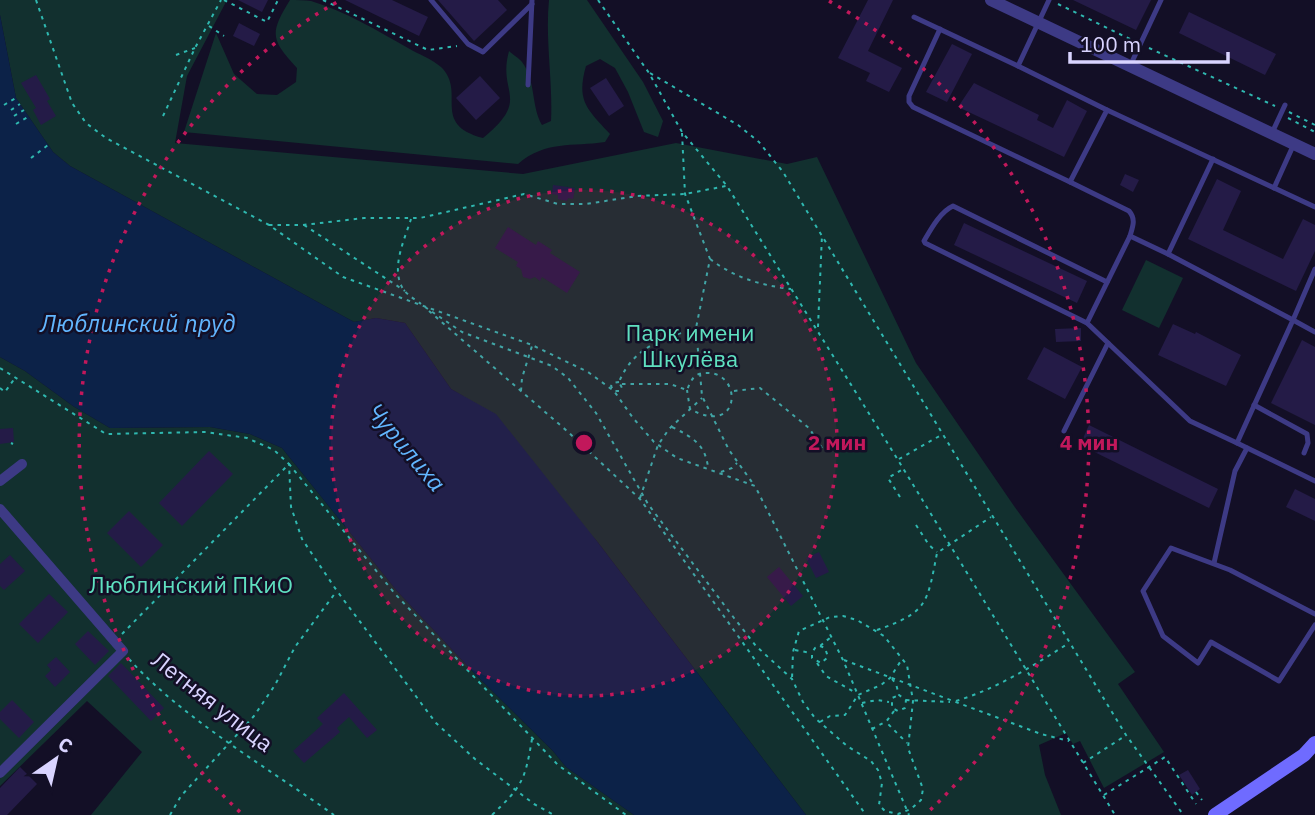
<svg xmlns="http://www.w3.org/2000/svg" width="1315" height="815" viewBox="0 0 1315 815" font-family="'IBM Plex Sans',sans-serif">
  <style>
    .green { fill: #12302f }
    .water { fill: #0c2248 }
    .building { fill: #241b47 }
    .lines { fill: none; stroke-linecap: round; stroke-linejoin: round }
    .path { stroke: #2fb8b0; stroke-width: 2; stroke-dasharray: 3.5 5; stroke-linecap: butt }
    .service { stroke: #3d3a85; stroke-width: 5 }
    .minor { stroke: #3d3a85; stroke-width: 10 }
    .tertiary { stroke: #3d3a85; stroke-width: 12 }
    .secondary { stroke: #6f6bff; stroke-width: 14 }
    .ring { fill: none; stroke: #c2185b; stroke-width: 3.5; stroke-dasharray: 3.5 7 }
    .labels { text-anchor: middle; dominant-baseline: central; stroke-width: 5; stroke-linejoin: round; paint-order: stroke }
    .park-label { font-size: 23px; fill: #5fe0c0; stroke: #130f26 }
    .street-label { font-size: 23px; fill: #d9d4ff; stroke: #130f26 }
    .water-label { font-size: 24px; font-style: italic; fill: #62b6ff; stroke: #130f26 }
    .centre { fill: #c2185b; stroke: #130f26; stroke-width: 3.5 }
    .ring-label { font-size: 21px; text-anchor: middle; font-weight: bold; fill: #c2185b; stroke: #130f26; stroke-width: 5; stroke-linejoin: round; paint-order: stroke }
  </style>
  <rect width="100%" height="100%" fill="#130f26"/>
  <!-- green -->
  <g class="green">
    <path d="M 0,0 L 227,0 L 187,76 L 175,143 L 523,174 L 676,143 L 787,164 L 817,157 L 916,363 L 1014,506 L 1135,672 L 1118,684 L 1164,752 L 1104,788 L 1080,741 L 1073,744 L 1066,733 L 1039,745 L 1045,775 L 1061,815 L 806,815 L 596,540 L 463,396 L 451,389 L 405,323 L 376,318 L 354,322 L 70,166 L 53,152 L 16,98 L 0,15 Z"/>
    <path d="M 290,0 C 297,0 305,0 311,1 C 345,11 378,31 408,48 C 418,54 432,59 441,67 C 467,92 430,124 483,138 C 532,98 497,94 509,51 C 513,55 519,58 522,62 C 536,80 531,107 542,125 L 551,121 C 553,81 545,40 549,0 L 587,0 L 643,82 L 663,121 L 658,137 L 644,132 L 628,92 L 615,68 L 600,59 L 586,66 C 576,101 587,109 610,134 L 605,142 C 572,147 546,140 518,164 L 184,132 L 216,33 L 234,74 L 257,94 L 277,95 L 296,82 L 297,68 C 271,40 269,34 290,0 Z"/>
    <path d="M 1146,260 L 1183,278 L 1159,328 L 1122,310 Z"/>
    <path d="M 0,357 L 25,371 L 73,406 L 110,428 L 210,427 L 250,434 L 282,448 L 397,591 L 476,675 L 553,751 L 566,767 L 634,815 L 91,815 L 142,752 L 87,701 L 0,786 Z"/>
  </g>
  <!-- water -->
  <path class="water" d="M 0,15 L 16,98 L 53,152 L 70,166 L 354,322 L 376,318 L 405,323 L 451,389 L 496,414 L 596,540 L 806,815 L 634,815 L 566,767 L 553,751 L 476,675 L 397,591 L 282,448 L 250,434 L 210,427 L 110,428 L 73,406 L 25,371 L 0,357 Z"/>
  <!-- building -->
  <g class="building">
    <path d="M 238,0 L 268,0 L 262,12 Z"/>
    <path d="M 345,0 L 392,0 L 428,17 L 419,36 Z"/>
    <path d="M 438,0 L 498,0 L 507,10 L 474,41 Z"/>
    <path d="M 868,0 L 893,0 L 868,51 L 902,68 L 889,92 L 866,81 L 870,73 L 838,58 Z"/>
    <path d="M 1073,0 L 1151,0 L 1136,30 Z"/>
    <path d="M 1189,12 L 1276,54 L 1265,75 L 1179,33 Z"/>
    <path d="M 239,23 L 260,34 L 254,46 L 233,36 Z"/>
    <path d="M 952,44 L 972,54 L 947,102 L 926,92 Z"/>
    <path d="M 36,75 L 50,99 L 47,101 L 56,116 L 41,125 L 33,110 L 36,108 L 21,83 Z"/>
    <path d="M 480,76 L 500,98 L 476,120 L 456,98 Z"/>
    <path d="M 606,78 L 624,106 L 609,116 L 590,88 Z"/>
    <path d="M 974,83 L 1039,115 L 1037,120 L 1053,128 L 1067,100 L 1087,111 L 1064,157 L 958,107 Z"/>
    <path d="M 1125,174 L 1139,180 L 1133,192 L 1120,185 Z"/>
    <path d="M 1217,179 L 1241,191 L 1223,230 L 1283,259 L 1303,219 L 1315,225 L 1315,251 L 1296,291 L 1188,239 Z"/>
    <path d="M 553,185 L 575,188 L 573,199 L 568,198 L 567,201 L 558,199 L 558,195 L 552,194 Z"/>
    <path d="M 964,223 L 1087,281 L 1077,303 L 954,245 Z"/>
    <path d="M 508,227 L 536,245 L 538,241 L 552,250 L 550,253 L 580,272 L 567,293 L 542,277 L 540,281 L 535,277 L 530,279 L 523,277 L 521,269 L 516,266 L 518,262 L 495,248 Z"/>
    <path d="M 1173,324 L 1195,334 L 1196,332 L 1241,355 L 1226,386 L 1158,355 Z"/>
    <path d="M 1081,328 L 1081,341 L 1056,342 L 1055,329 Z"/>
    <path d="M 1302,340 L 1315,347 L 1315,425 L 1271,403 Z"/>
    <path d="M 1044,347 L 1082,367 L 1065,399 L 1027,379 Z"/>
    <path d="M 1089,425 L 1218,489 L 1209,508 L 1080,445 Z"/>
    <path d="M 13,428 L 14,442 L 0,444 L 0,429 Z"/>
    <path d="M 209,451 L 233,474 L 182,526 L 159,503 Z"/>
    <path d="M 1295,489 L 1315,499 L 1315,521 L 1286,507 Z"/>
    <path d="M 129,511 L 163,545 L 141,567 L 107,533 Z"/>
    <path d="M 819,552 L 829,572 L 816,578 L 806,558 Z"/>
    <path d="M 10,555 L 25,571 L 4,590 L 0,586 L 0,564 Z"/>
    <path d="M 779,567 L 803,596 L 791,606 L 767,577 Z"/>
    <path d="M 49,594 L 68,612 L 38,643 L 19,624 Z"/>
    <path d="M 88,631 L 109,651 L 95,665 L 75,644 Z"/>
    <path d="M 56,657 L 70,672 L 55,687 L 45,676 L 51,670 L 47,665 Z"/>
    <path d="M 121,663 L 164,708 L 151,721 L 108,676 Z"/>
    <path d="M 344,693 L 377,730 L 367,738 L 349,717 L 337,728 L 340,732 L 304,763 L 293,751 L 323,724 L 317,718 Z"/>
    <path d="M 12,700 L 34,722 L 19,738 L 0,719 L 0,712 Z"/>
    <path d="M 20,767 L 37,784 L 7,815 L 0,815 L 0,788 Z"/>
    <path d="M 1188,770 L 1200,789 L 1192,795 L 1179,775 Z"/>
  </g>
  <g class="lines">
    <!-- path -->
    <g class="path">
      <path d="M 36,0 L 72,103 L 86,123 L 106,138 L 269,225 L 343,277 L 532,345 L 588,372 L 614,391 L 633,418 L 654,442 L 677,458 L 755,486 L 843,660 L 909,815"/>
      <path d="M 224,0 L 267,22 L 278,0"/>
      <path d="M 323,0 L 428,50 L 457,46"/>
      <path d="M 598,0 L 649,73 L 682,132 L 727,186 L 898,460 L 1115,815"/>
      <path d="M 1058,4 L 1132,40"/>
      <path d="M 209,26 L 224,36"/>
      <path d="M 1149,48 L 1275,106"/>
      <path d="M 176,55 L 195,48"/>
      <path d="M 650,73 L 738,125 L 759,142 L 783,172 L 1126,735 L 1182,813"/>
      <path d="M 4,105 L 16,98"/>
      <path d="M 11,110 L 20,104"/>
      <path d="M 1289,112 L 1315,125"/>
      <path d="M 14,116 L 24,110"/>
      <path d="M 163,116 L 195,48 L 221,0"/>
      <path d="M 1288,118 L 1315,132"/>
      <path d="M 16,124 L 28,117"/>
      <path d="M 682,133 L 685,194 L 710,259 L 696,328 L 702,396 L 729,450 L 754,485"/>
      <path d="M 31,158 L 48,145"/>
      <path d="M 411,219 C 405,238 392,265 401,285 C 404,293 413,298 421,304"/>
      <path d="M 269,225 L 303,225 L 364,218 L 420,218 L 524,194 L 558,204 L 586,204 L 637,196 L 685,194 L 726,186"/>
      <path d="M 304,225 L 405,291"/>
      <path d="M 710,259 C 735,278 760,285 791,289"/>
      <path d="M 425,307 L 462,332 L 552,366 L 568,378 L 596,413 L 648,504 L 734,618 L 756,646 L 792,679 L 803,702 L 815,718 L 847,746 L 871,761 L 878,770 L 882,783 L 879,805 L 885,811 L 898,814 L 911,809 L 921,800 L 923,789 L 908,748 L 913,701 L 907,665 L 884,636 L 857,620 L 843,616 L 830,617 L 799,631 L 793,652 L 792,679"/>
      <path d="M 429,311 L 567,431 L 640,499 L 866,815"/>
      <path d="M 818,327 L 822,235"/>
      <path d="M 0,368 L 106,434 L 206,432 L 247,438 L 274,450 L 289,464 L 291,507 L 302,539 L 337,591 L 436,723 L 475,759 L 534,804 L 554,815"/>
      <path d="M 619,382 L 613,383 L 611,386 L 614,391 L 620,391 L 622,388 L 619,382 C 633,348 662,338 695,329"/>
      <path d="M 622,384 L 670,384 L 687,390 C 691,380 694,373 706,373 C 743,371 742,438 690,409 L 687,390"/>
      <path d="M 0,388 L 5,392 L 15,378"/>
      <path d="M 521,391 L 522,378 L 532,346"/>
      <path d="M 734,391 L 760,388 L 809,428 L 822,448"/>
      <path d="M 672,427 C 692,437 705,444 708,467"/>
      <path d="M 11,443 L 13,444"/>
      <path d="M 899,459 L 943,434"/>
      <path d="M 721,472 L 732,468 L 737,463"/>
      <path d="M 900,497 L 888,478 L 903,469"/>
      <path d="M 640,498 L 658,445 L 669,429 L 702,398"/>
      <path d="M 916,525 L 929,545 L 937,552"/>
      <path d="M 877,630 C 928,612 927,604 937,553 L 991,517"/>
      <path d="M 122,634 L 289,464 L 396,595 L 558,765 L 626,815"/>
      <path d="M 820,646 L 825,648 L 828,657 L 821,663 L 812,658 L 812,653 L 815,648 L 820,646 L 831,637"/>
      <path d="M 795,650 L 811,653"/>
      <path d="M 129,659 C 182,718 268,768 334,815"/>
      <path d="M 844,660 L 1041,734 L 1069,741"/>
      <path d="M 817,663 L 826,676 L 856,693"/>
      <path d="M 892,679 L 896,684 L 899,695 L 906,700 L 905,708 L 898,711 L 892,708 L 892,698 L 899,695"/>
      <path d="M 906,700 L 950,702"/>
      <path d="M 956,701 C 996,689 1033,666 1069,643"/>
      <path d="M 862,703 L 877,700 L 889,702"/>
      <path d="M 894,711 L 886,722 L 907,743"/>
      <path d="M 820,722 L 830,716 L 845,715 L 858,695 L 881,685 L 890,678 L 902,659"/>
      <path d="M 872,729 L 885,722"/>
      <path d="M 1083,763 L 1125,736"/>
      <path d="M 1196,792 L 1202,800"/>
      <path d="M 1104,795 L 1165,757 L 1196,804"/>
      <path d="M 170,815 L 181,796 L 254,716 L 275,685 L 295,647 L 336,592"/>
      <path d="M 492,815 C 522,786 525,781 532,739"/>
    </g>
    <!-- service -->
    <g class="service">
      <path d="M 431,0 L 468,44 L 483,52 L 532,4"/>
      <path d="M 1049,0 L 1018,66 L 1107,110 L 1070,182 L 1129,211 C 1136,219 1133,226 1130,236 L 1168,254 L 1293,320 L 1237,443 L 1315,481"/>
      <path d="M 914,17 L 1018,66"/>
      <path d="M 940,29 L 909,96 L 909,102 L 913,107 L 1070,182"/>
      <path d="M 1130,66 L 1161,0"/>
      <path d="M 528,85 L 532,0"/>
      <path d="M 1107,110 L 1315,207"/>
      <path d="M 1272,133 L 1285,105"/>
      <path d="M 1274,188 L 1293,146"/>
      <path d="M 1168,254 L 1213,159"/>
      <path d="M 1315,269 L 1293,320 L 1315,332"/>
      <path d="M 1107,282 L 953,206 C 940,212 931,229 924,241 L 925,243 L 1087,323 L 1190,421 L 1237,443"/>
      <path d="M 1087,323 L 1130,236"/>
      <path d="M 1254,405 L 1307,434 L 1308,443 L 1304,453"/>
      <path d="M 1064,431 L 1108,343"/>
      <path d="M 1214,563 L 1235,471 L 1247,448"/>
      <path d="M 1315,614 L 1230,570 L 1171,548 L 1143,591 L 1163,636 L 1198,663 L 1211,642 L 1279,681 L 1315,625"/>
    </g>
    <!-- minor -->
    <g class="minor">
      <path d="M 0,481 L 22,464"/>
      <path d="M 0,509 L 123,651 L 0,773"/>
    </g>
    <!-- tertiary -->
    <path class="tertiary" d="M 991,0 L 1315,154"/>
    <!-- secondary -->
    <path class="secondary" d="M 1215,815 L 1304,755 L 1315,743"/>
  </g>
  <!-- distance rings -->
  <circle cx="584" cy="443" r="253" fill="#c2185b" fill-opacity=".12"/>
  <g class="ring">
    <circle cx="584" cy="443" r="253"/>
    <path d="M240 812A505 505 0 0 1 339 1M829 1A505 505 0 0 1 928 812"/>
  </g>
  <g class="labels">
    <!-- park labels -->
    <g class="park-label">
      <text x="690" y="332">Парк имени<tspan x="690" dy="26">Шкулёва</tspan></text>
      <text x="191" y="584">Люблинский ПКиО</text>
    </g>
    <!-- street labels -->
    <g class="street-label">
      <text transform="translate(213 701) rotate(38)">Летняя улица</text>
    </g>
    <!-- water labels -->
    <g class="water-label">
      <text x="138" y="323">Люблинский пруд</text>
      <text transform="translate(407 447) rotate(50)">Чурилиха</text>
    </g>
  </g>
  <circle cx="584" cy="443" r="10" class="centre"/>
  <g class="ring-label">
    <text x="837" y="450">2 мин</text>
    <text x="1089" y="450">4 мин</text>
  </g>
  <!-- north arrow -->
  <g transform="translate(56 759) rotate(34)" stroke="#130f26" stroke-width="5" paint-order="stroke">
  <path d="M0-5L12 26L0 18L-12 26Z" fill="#d9d4ff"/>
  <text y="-10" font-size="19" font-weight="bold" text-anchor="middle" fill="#d9d4ff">С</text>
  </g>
  <!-- scale -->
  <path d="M1070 52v10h158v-10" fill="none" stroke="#d9d4ff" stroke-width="3.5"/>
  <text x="1080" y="52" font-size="21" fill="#d9d4ff" stroke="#130f26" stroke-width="5" paint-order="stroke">100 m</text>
</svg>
